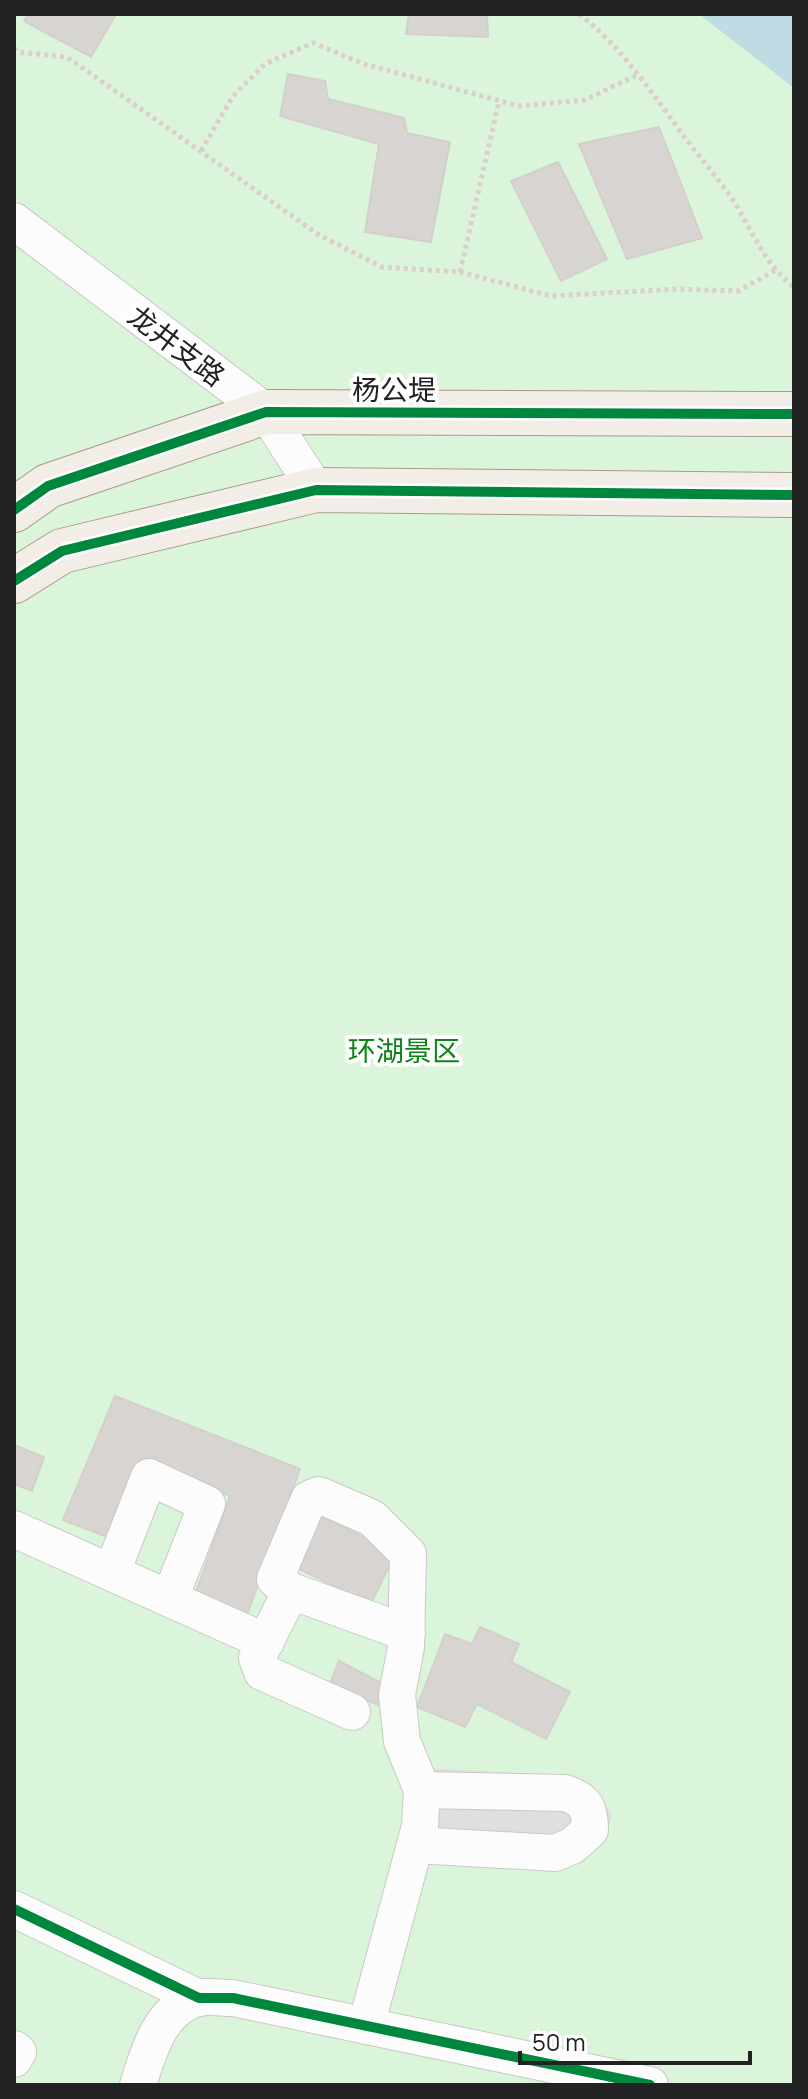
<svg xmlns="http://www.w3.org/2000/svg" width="808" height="2099" viewBox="0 0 808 2099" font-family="Manrope,'Noto Sans SC',sans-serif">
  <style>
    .park { fill: #daf5da }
    .parking { fill: #e0dfde }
    .water { fill: #bfdbe3 }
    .building { fill: #d7d4d2; stroke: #d3d0cc; stroke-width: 2 }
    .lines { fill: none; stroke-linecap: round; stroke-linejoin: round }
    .minor-casing { stroke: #c9c8c7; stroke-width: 38 }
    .major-casing { stroke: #a79c86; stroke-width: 46 }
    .path { stroke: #dccecd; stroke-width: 5; stroke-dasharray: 4 4; stroke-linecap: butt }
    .minor { stroke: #fdfcfc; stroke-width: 36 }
    .major { stroke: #f3ede7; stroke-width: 44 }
    .cycleway-casing { stroke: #fff; stroke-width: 15 }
    .cycleway { stroke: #00873e; stroke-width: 10 }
    .labels { text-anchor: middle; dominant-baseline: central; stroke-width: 8; stroke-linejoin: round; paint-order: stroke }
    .street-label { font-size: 28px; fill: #222; stroke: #fff }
    .park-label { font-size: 28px; fill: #0c8416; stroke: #fff }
  </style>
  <rect width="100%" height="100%" fill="#f0eeeb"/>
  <!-- park -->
  <rect class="park" x="14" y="14" width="780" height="2071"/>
  <!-- parking -->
  <path class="parking" d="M 429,1768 L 562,1776 L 596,1795 L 612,1815 L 605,1838 L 423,1861 Z"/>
  <!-- water -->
  <path class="water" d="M 699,14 L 794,14 L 794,88 Z"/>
  <!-- building -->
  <g class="building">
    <path d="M 28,14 L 116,14 L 91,57 L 24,21 Z"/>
    <path d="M 409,14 L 487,14 L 488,37 L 406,34 Z"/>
    <path d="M 288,74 L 325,81 L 328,99 L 404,118 L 407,133 L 450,142 L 431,242 L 365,232 L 379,144 L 280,116 Z"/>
    <path d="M 659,127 L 702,238 L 627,259 L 579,144 Z"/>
    <path d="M 558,162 L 607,259 L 561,281 L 511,181 Z"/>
    <path d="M 115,1396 L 300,1469 L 246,1618 L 195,1595 L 230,1496 L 141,1459 L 113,1539 L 63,1520 Z"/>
    <path d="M 14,1445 L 44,1457 L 32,1491 L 14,1484 Z"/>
    <path d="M 317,1514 L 395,1553 L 371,1604 L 293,1566 Z"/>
    <path d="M 480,1627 L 519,1644 L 511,1662 L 570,1692 L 546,1739 L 477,1704 L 465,1727 L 417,1707 L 445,1634 L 472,1644 Z"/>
    <path d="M 339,1661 L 387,1686 L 380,1706 L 330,1684 Z"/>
  </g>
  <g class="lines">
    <defs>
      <g id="minor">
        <path d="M 14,221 L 266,412 L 316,490"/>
        <path d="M 14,1529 L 266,1642"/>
        <path d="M 112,1572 L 149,1477 L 207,1504 L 170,1598"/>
        <path d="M 291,1591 L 257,1658 L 262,1672 L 352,1712"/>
        <path d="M 415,1845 L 555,1853 L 572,1846 L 590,1830 C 590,1808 586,1800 565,1793 L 422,1790"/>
        <path d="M 14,1909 L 199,1998"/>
        <path d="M 366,2026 L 420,1826 L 422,1790 L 402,1741 L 397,1695 L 406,1647 L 408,1554 L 372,1518 L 319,1495 L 309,1499 L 275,1579 L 291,1591 L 407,1633"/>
        <path d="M 14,2049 L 18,2052 L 14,2059"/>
        <path d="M 138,2085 C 148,2053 159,2011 195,1999 C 205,1995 221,1998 233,1998 L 650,2085"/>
      </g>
      <g id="major">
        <path d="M 14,510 L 48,486 L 266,412 L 794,414"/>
        <path d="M 14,581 L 62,551 L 316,490 L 794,495"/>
      </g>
    </defs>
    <!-- minor casing -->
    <use href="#minor" class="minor-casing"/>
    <!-- major casing -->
    <use href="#major" class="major-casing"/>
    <!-- path -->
    <g class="path">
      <path d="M 579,14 C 622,47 654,96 686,139 C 701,159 717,177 731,197 C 751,228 764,264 794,287"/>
      <path d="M 14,48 L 18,52 L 67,57 L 319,235 L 382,267 L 460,272 L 551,296 L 677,289 L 738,291 L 776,270"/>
      <path d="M 201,151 L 233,96 L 265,64 L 313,43 L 364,64 L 519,106 L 585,100 L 637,75"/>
      <path d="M 460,272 L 499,101"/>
    </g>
    <!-- minor -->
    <use href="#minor" class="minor"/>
    <!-- major -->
    <use href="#major" class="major"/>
    <defs>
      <g id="cycleway">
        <path d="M 14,510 L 48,486 L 266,412 L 794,414"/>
        <path d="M 14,581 L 62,551 L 316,490 L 794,495"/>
        <path d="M 14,1909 L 199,1998 L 233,1998 L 650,2085"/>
      </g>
    </defs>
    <!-- cycleway casing -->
    <use href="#cycleway" class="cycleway-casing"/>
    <!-- cycleway -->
    <use href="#cycleway" class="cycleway"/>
  </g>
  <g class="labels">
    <!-- street labels -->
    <g class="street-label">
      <text transform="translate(177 345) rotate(37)">龙井支路</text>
      <text x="394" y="389">杨公堤</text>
    </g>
    <!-- park labels -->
    <g class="park-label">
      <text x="404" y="1050">环湖景区</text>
    </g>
  </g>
  <!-- border -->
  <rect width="808" height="2099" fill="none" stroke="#222222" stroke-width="32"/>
  <!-- scale -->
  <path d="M520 2051v12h230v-12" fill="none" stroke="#222222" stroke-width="4"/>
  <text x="532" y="2051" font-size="24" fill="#222222" stroke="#ffffff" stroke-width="6" paint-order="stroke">50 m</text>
</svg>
